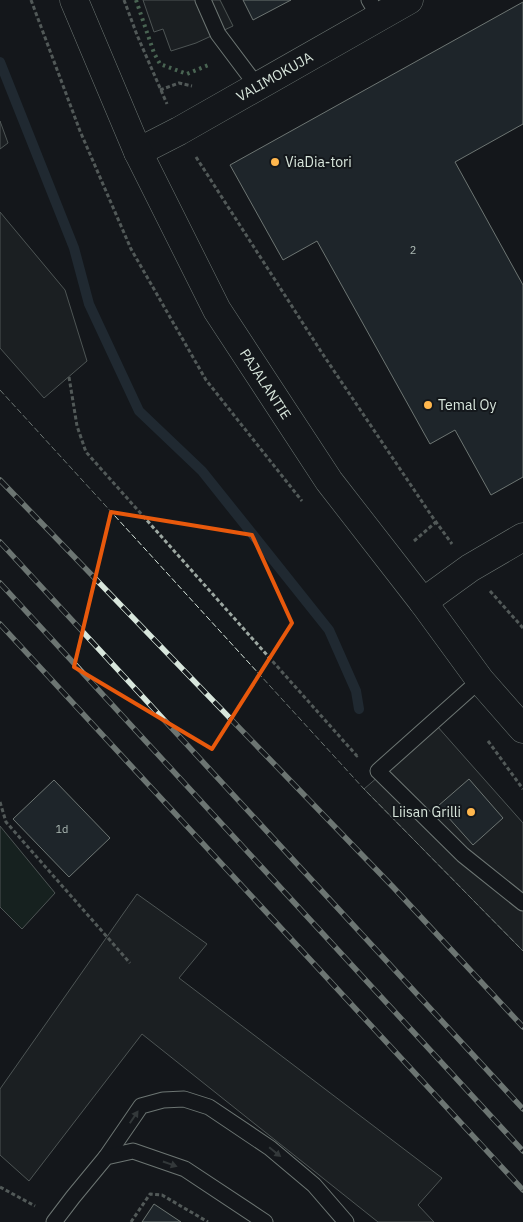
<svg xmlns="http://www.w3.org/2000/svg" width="523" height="1222" viewBox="0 0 523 1222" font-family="'IBM Plex Sans',sans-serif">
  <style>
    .green { fill: #1a2d24; stroke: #939e99 }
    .parking { fill: #24282b; stroke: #939e99 }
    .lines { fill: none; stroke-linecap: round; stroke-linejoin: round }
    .stream { stroke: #2f3f4d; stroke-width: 10 }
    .building { fill: #2c363c; stroke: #d8e6dc }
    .service-casing { stroke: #d8e6dc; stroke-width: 17 }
    .minor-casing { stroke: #d8e6dc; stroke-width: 29 }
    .tertiary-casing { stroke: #d8e6dc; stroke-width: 29 }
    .path { stroke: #9da8a2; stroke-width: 3; stroke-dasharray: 4 2.5; stroke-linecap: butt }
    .service { stroke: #14181c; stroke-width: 15 }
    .minor { stroke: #14181c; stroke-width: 28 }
    .tertiary { stroke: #14181c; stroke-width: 28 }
    .rail-casing { stroke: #d8e6dc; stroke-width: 5.5 }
    .rail { stroke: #14181c; stroke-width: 4; stroke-dasharray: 11; stroke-linecap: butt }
    .hedge { stroke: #8ac095; stroke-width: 4; stroke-dasharray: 2.5 4; stroke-linecap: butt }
    .fence { stroke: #d8e6dc; stroke-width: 1; stroke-dasharray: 6 2.5; stroke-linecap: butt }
    .oneway { fill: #59605f }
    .marked { fill: none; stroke: #e8590c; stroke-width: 4; stroke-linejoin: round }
    .poi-dot { fill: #ffb74d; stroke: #14181c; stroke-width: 2 }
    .labels { text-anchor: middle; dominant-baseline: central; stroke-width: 4; stroke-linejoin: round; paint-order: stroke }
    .number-label { font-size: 11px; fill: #adbab4 }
    .street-label { font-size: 14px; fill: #d8e6dc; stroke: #14181c }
    .poi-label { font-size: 14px; fill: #d8e6dc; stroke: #14181c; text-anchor: start }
  </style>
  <rect width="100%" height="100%" fill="#14181c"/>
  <!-- green -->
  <path class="green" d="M 0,826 L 55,893 L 22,929 L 0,907 Z"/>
  <!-- parking -->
  <g class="parking">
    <path d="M 143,0 L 220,0 L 233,26 L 196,43 L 171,51 L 163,29 L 154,32 Z"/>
    <path d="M 0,121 L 8,143 L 0,149 Z"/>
    <path d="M 0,212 L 65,290 L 87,361 L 44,398 L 0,348 Z"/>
    <path d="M 437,726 L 523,823 L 523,951 L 364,789 Z"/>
    <path d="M 137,894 L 207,944 L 179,978 L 442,1178 L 418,1205 L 434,1222 L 378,1222 L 142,1034 L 29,1181 L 0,1155 L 0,1089 Z"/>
  </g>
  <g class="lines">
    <!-- stream -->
    <path class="stream" d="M 0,62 L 74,248 L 89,304 L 139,411 L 202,471 L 329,630 L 356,691 L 359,709"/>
  </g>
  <!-- building -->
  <g class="building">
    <path d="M 243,0 L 291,0 L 253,20 Z"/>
    <path d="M 523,2 L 523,124 L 455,162 L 523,285 L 523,477 L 491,495 L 455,430 L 430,444 L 317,241 L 283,260 L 230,165 Z"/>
    <path d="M 469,779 L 503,818 L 473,845 L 438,806 Z"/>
    <path d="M 54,780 L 110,838 L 69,877 L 13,819 Z"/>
    <path d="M 154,1204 L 181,1222 L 142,1222 Z"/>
  </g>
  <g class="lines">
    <defs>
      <g id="service">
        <path d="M 203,0 L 218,34 L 257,86"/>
        <path d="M 369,0 L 379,17"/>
        <path d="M 480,680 L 378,771 L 463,855 L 523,903"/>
        <path d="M 106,1157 L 141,1106 L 163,1100 L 184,1099 L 209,1107 L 270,1148 L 314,1185 L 346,1222"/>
        <path d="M 54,1222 L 73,1197 L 106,1157 L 133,1151 L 185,1169 L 265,1222"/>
      </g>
      <g id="minor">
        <path id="s1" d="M 138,152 L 179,131 L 409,0"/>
        <path d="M 423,602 L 470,568 L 523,537"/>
      </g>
      <g id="tertiary">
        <path id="s2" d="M 74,0 L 138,152 L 217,310 L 329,481 L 423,602 L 480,680 L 523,729"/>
      </g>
    </defs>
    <!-- service casing -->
    <use href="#service" class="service-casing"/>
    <!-- minor casing -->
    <use href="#minor" class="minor-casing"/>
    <!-- tertiary casing -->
    <use href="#tertiary" class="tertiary-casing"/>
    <!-- path -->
    <g class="path">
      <path d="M 31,0 L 80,131 L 131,249 L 206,380 L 302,501"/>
      <path d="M 124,0 L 137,35 L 167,104"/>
      <path d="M 160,90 L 179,83 L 192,86"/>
      <path d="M 196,157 L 322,353 L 431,515 L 452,544"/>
      <path d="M 69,377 L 77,426 L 86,452 L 357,756 L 359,754"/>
      <path d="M 414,541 L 436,522"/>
      <path d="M 490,591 L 523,628"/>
      <path d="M 488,741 L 523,789"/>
      <path d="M 0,802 L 6,822 L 130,963"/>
      <path d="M 0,1187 L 35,1206"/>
      <path d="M 131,1222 L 150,1194 L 162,1195 L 208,1222"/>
    </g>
    <!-- service -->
    <use href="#service" class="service"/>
    <!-- minor -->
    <use href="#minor" class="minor"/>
    <!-- tertiary -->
    <use href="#tertiary" class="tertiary"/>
    <defs>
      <g id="rail">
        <path d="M 0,480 L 394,888 L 523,1027"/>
        <path d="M 0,542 L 523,1109"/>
        <path d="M 0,583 L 523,1151"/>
        <path d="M 0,624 L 523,1190"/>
      </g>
    </defs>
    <!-- rail casing -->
    <use href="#rail" class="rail-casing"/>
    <!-- rail -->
    <use href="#rail" class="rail"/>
    <!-- hedge -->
    <path class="hedge" d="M 136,0 L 154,53 L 160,64 L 187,74 L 211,64"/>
    <!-- fence -->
    <path class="fence" d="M 0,390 L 364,789 L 523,951"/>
  </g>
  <!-- one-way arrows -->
  <defs><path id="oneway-solid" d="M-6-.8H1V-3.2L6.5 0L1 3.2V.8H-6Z" transform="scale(1.25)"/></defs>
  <g class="oneway">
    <use href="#oneway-solid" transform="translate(134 1117) rotate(-56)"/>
    <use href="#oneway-solid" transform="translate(275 1152) rotate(39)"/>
    <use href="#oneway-solid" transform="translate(170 1164) rotate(19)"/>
  </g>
  <!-- marked area -->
  <path d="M0 0H523V1222H0ZM 111,512 L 252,535 L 292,623 L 212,749 L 74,667 Z" fill="#14181c" fill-opacity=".55" fill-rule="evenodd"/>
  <path class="marked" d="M 111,512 L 252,535 L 292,623 L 212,749 L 74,667 Z"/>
  <!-- markers -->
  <g class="poi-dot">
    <circle cx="275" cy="162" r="5"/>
    <circle cx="428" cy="405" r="5"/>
    <circle cx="471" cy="812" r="5"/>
  </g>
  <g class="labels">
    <!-- number labels -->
    <g class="number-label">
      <text x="413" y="250">2</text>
      <text x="62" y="829">1d</text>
    </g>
    <!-- street labels -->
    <g class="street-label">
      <text stroke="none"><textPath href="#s1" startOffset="156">VALIMOKUJA</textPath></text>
      <text stroke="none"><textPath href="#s2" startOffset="430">PAJALANTIE</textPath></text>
    </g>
    <!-- poi labels -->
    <g class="poi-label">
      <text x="285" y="162">ViaDia-tori</text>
      <text x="438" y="405">Temal Oy</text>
      <text x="461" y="812" text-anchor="end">Liisan Grilli</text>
    </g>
  </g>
</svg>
